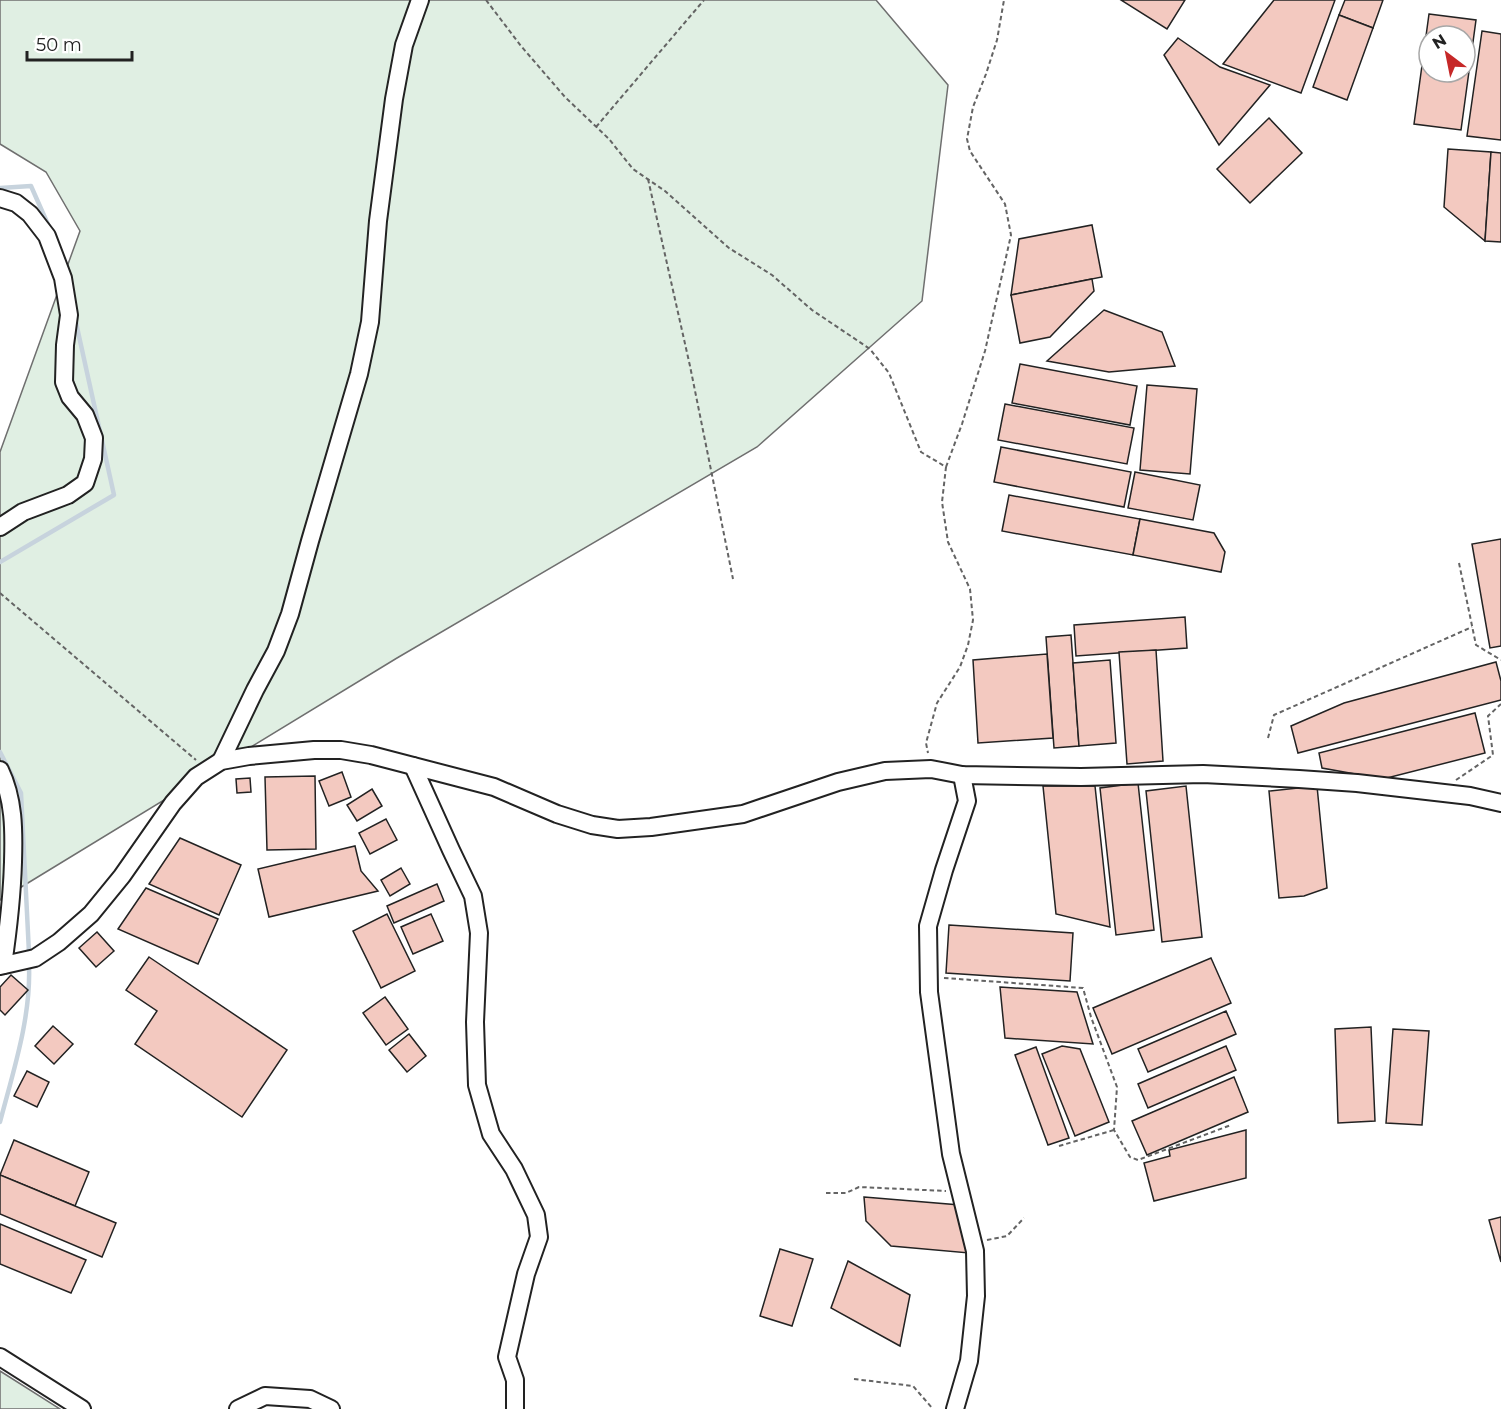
<svg xmlns="http://www.w3.org/2000/svg" width="1501" height="1409" viewBox="0 0 1501 1409" font-family="Montserrat,sans-serif">
  <style>
    .green { fill: #e0efe3; stroke: #6f6f6f; stroke-width: 1.5 }
    .lines { fill: none; stroke-linecap: round; stroke-linejoin: round }
    .stream { stroke: #c7d3dd; stroke-width: 4.5 }
    .building { fill: #f3c9c0; stroke: #222; stroke-width: 1.5; fill-rule: evenodd }
    .minor-casing { stroke: #222; stroke-width: 20 }
    .path { stroke: #646464; stroke-width: 2; stroke-dasharray: 4.5 3; stroke-linecap: butt }
    .minor { stroke: #fff; stroke-width: 16 }
  </style>
  <rect width="100%" height="100%" fill="#fff"/>
  <!-- green -->
  <g class="green">
    <path d="M 0,0 L 876,0 L 948,85 L 922,301 L 757,447 L 397,658 L 0,900 L 0,452 L 80,231 L 46,172 L 0,144 Z"/>
    <path d="M 0,1371 L 60,1409 L 0,1409 Z"/>
  </g>
  <g class="lines">
    <!-- stream -->
    <g class="stream">
      <path d="M 0,188 L 31,186 L 50,229"/>
      <path d="M 0,562 L 114,495 L 75,318"/>
      <path d="M 0,752 L 21,793 L 29,953"/>
      <path d="M 0,1122 C 13,1072 31,1018 29,966"/>
    </g>
  </g>
  <!-- building -->
  <g class="building">
    <path d="M 1121,0 L 1185,0 L 1167,29 Z"/>
    <path d="M 1274,0 L 1335,0 L 1301,93 L 1223,64 Z"/>
    <path d="M 1345,0 L 1383,0 L 1373,28 L 1339,15 Z"/>
    <path d="M 1429,14 L 1476,20 L 1461,130 L 1414,124 ZM 1429,36 L 1465,36 L 1465,72 L 1429,72 Z"/>
    <path d="M 1339,15 L 1373,28 L 1347,100 L 1313,87 Z"/>
    <path d="M 1482,31 L 1501,34 L 1501,140 L 1467,136 Z"/>
    <path d="M 1178,38 L 1220,67 L 1270,85 L 1219,145 L 1164,55 Z"/>
    <path d="M 1269,118 L 1302,153 L 1250,203 L 1217,169 Z"/>
    <path d="M 1448,149 L 1491,152 L 1485,241 L 1444,207 Z"/>
    <path d="M 1491,152 L 1501,153 L 1501,242 L 1485,241 Z"/>
    <path d="M 1092,225 L 1102,277 L 1011,295 L 1019,239 Z"/>
    <path d="M 1092,279 L 1094,291 L 1050,337 L 1020,343 L 1011,295 Z"/>
    <path d="M 1104,310 L 1162,332 L 1175,366 L 1109,372 L 1047,361 Z"/>
    <path d="M 1020,364 L 1137,386 L 1130,425 L 1012,403 Z"/>
    <path d="M 1147,385 L 1197,389 L 1190,474 L 1140,470 Z"/>
    <path d="M 1005,404 L 1134,428 L 1127,464 L 998,440 Z"/>
    <path d="M 1001,447 L 1131,472 L 1124,507 L 994,482 Z"/>
    <path d="M 1135,472 L 1200,485 L 1193,520 L 1128,508 Z"/>
    <path d="M 1009,495 L 1140,519 L 1133,555 L 1002,531 Z"/>
    <path d="M 1140,519 L 1214,533 L 1225,552 L 1221,572 L 1133,555 Z"/>
    <path d="M 1501,539 L 1501,646 L 1490,648 L 1472,544 Z"/>
    <path d="M 1185,617 L 1187,648 L 1076,656 L 1074,625 Z"/>
    <path d="M 1071,635 L 1079,746 L 1054,748 L 1046,637 Z"/>
    <path d="M 1156,650 L 1163,761 L 1127,764 L 1119,652 Z"/>
    <path d="M 1047,654 L 1053,738 L 978,743 L 973,660 Z"/>
    <path d="M 1110,660 L 1116,743 L 1079,746 L 1073,663 Z"/>
    <path d="M 1496,662 L 1501,681 L 1501,700 L 1298,753 L 1291,726 L 1344,703 Z"/>
    <path d="M 1475,713 L 1485,753 L 1383,779 L 1322,768 L 1319,753 Z"/>
    <path d="M 342,772 L 351,797 L 329,806 L 319,781 Z"/>
    <path d="M 315,776 L 316,849 L 267,850 L 265,777 Z"/>
    <path d="M 250,778 L 251,792 L 237,793 L 236,779 Z"/>
    <path d="M 1138,783 L 1154,930 L 1116,935 L 1100,788 Z"/>
    <path d="M 1043,786 L 1095,786 L 1110,927 L 1056,914 Z"/>
    <path d="M 1186,786 L 1202,937 L 1162,942 L 1146,791 Z"/>
    <path d="M 1317,786 L 1327,888 L 1304,896 L 1279,898 L 1269,791 Z"/>
    <path d="M 372,789 L 382,806 L 357,821 L 347,805 Z"/>
    <path d="M 386,819 L 397,840 L 370,854 L 359,833 Z"/>
    <path d="M 180,838 L 241,865 L 219,915 L 149,884 Z"/>
    <path d="M 355,846 L 361,871 L 378,891 L 269,917 L 258,869 Z"/>
    <path d="M 401,868 L 410,884 L 390,896 L 381,880 Z"/>
    <path d="M 437,884 L 444,901 L 394,923 L 387,906 Z"/>
    <path d="M 146,888 L 218,919 L 198,964 L 118,929 Z"/>
    <path d="M 387,914 L 415,971 L 381,988 L 353,931 Z"/>
    <path d="M 431,914 L 443,941 L 413,954 L 401,927 Z"/>
    <path d="M 949,925 L 1073,933 L 1070,981 L 946,973 Z"/>
    <path d="M 97,932 L 114,951 L 96,967 L 79,948 Z"/>
    <path d="M 149,957 L 287,1050 L 242,1117 L 135,1044 L 157,1011 L 126,990 Z"/>
    <path d="M 1211,958 L 1231,1003 L 1112,1054 L 1093,1008 Z"/>
    <path d="M 11,975 L 28,990 L 5,1015 L 0,1010 L 0,987 Z"/>
    <path d="M 1000,987 L 1077,992 L 1093,1044 L 1005,1038 Z"/>
    <path d="M 385,997 L 408,1029 L 386,1045 L 363,1013 Z"/>
    <path d="M 1226,1011 L 1236,1034 L 1148,1072 L 1138,1049 Z"/>
    <path d="M 53,1026 L 73,1044 L 54,1064 L 35,1046 Z"/>
    <path d="M 1371,1027 L 1375,1121 L 1338,1123 L 1335,1029 Z"/>
    <path d="M 1393,1029 L 1429,1031 L 1422,1125 L 1386,1123 Z"/>
    <path d="M 409,1034 L 426,1056 L 407,1072 L 389,1050 Z"/>
    <path d="M 1062,1046 L 1080,1049 L 1109,1122 L 1075,1136 L 1042,1054 Z"/>
    <path d="M 1226,1046 L 1236,1070 L 1148,1108 L 1138,1084 Z"/>
    <path d="M 1036,1047 L 1069,1138 L 1048,1145 L 1015,1055 Z"/>
    <path d="M 27,1071 L 49,1082 L 37,1107 L 14,1096 Z"/>
    <path d="M 1234,1077 L 1248,1112 L 1147,1155 L 1132,1121 Z"/>
    <path d="M 1246,1130 L 1246,1178 L 1154,1201 L 1144,1163 L 1170,1156 L 1169,1150 Z"/>
    <path d="M 14,1140 L 89,1172 L 75,1206 L 0,1175 Z"/>
    <path d="M 0,1175 L 116,1223 L 102,1257 L 0,1214 Z"/>
    <path d="M 864,1197 L 960,1205 L 969,1253 L 891,1246 L 866,1221 Z"/>
    <path d="M 1501,1217 L 1501,1262 L 1489,1220 Z"/>
    <path d="M 0,1224 L 86,1260 L 71,1293 L 0,1264 Z"/>
    <path d="M 780,1249 L 813,1259 L 792,1326 L 760,1316 Z"/>
    <path d="M 848,1261 L 910,1295 L 900,1346 L 831,1308 Z"/>
  </g>
  <g class="lines">
    <defs>
      <g id="minor">
        <path d="M 0,198 L 16,203 L 30,214 L 47,236 L 63,278 L 69,315 L 65,345 L 64,382 L 70,397 L 85,415 L 94,438 L 93,459 L 85,483 L 68,495 L 23,512 L 0,527"/>
        <path d="M 221,761 L 255,690 L 276,651 L 290,614 L 310,541 L 359,374 L 370,322 L 378,221 L 394,99 L 404,45 L 420,0"/>
        <path d="M 413,766 L 451,850 L 473,896 L 479,933 L 475,1022 L 477,1085 L 491,1134 L 514,1169 L 536,1215 L 539,1237 L 526,1274 L 507,1357 L 515,1380 L 515,1409"/>
        <path d="M 0,770 C 14,799 14,830 13,862 C 12,897 8,931 3,965"/>
        <path d="M 0,966 L 35,958 L 59,942 L 91,914 L 122,876 L 173,803 L 196,777 L 221,761 L 249,756 L 314,750 L 341,750 L 371,755 L 494,787 L 557,814 L 592,825 L 618,829 L 651,827 L 743,814 L 838,782 L 885,771 L 931,769 L 962,775 L 1081,777 L 1203,774 L 1299,779 L 1357,783 L 1470,796 L 1501,803"/>
        <path d="M 0,1357 L 82,1409"/>
        <path d="M 238,1409 L 265,1396 L 310,1399 L 331,1409"/>
        <path d="M 955,1409 L 969,1361 L 976,1296 L 975,1251 L 951,1154 L 929,992 L 928,926 L 944,870 L 967,801 L 962,775"/>
      </g>
    </defs>
    <!-- minor casing -->
    <use href="#minor" class="minor-casing"/>
    <!-- path -->
    <g class="path">
      <path d="M 486,0 L 521,46 L 565,97 L 609,139 L 633,169 L 665,191 L 729,248 L 772,275 L 812,310 L 870,349 L 889,373 L 921,452 L 946,467 L 942,502 L 948,542 L 970,589 L 973,620 L 968,645 L 960,667 L 937,703 L 926,743 L 928,753"/>
      <path d="M 596,127 L 704,0"/>
      <path d="M 648,179 L 690,366 L 733,579"/>
      <path d="M 946,467 L 962,424 L 985,351 L 1011,235 L 1005,204 L 970,151 L 967,139 L 973,107 L 986,74 L 997,40 L 1004,0"/>
      <path d="M 1459,563 L 1476,645 L 1501,660"/>
      <path d="M 0,593 L 196,760"/>
      <path d="M 1268,738 L 1274,715 L 1472,627"/>
      <path d="M 1456,780 L 1493,755 L 1488,716 L 1501,704"/>
      <path d="M 944,978 L 1083,988 L 1091,1017 L 1117,1087 L 1114,1130 L 1130,1157 L 1138,1160 L 1231,1125"/>
      <path d="M 1059,1146 L 1114,1130"/>
      <path d="M 826,1193 L 846,1193 L 859,1187 L 946,1191"/>
      <path d="M 987,1240 L 1007,1236 L 1024,1218"/>
      <path d="M 854,1379 L 913,1386 L 933,1409"/>
    </g>
    <!-- minor -->
    <use href="#minor" class="minor"/>
  </g>
  <!-- north arrow -->
  <g transform="translate(1447 54) rotate(328)"><circle r="28" fill="#ffffff" stroke="#a7a7a7" stroke-width="1.5"/>
  <path d="M0-4.5L10 22L0 15L-10 22Z" fill="#c62828"/>
  <text y="-9" font-size="16" font-weight="bold" text-anchor="middle" fill="#222222">N</text>
  </g>
  <!-- scale -->
  <path d="M27 51v9h105v-9" fill="none" stroke="#222222" stroke-width="3"/>
  <text x="36" y="51" font-size="18" fill="#222222" stroke="#ffffff" stroke-width="4.5" paint-order="stroke">50 m</text>
</svg>
